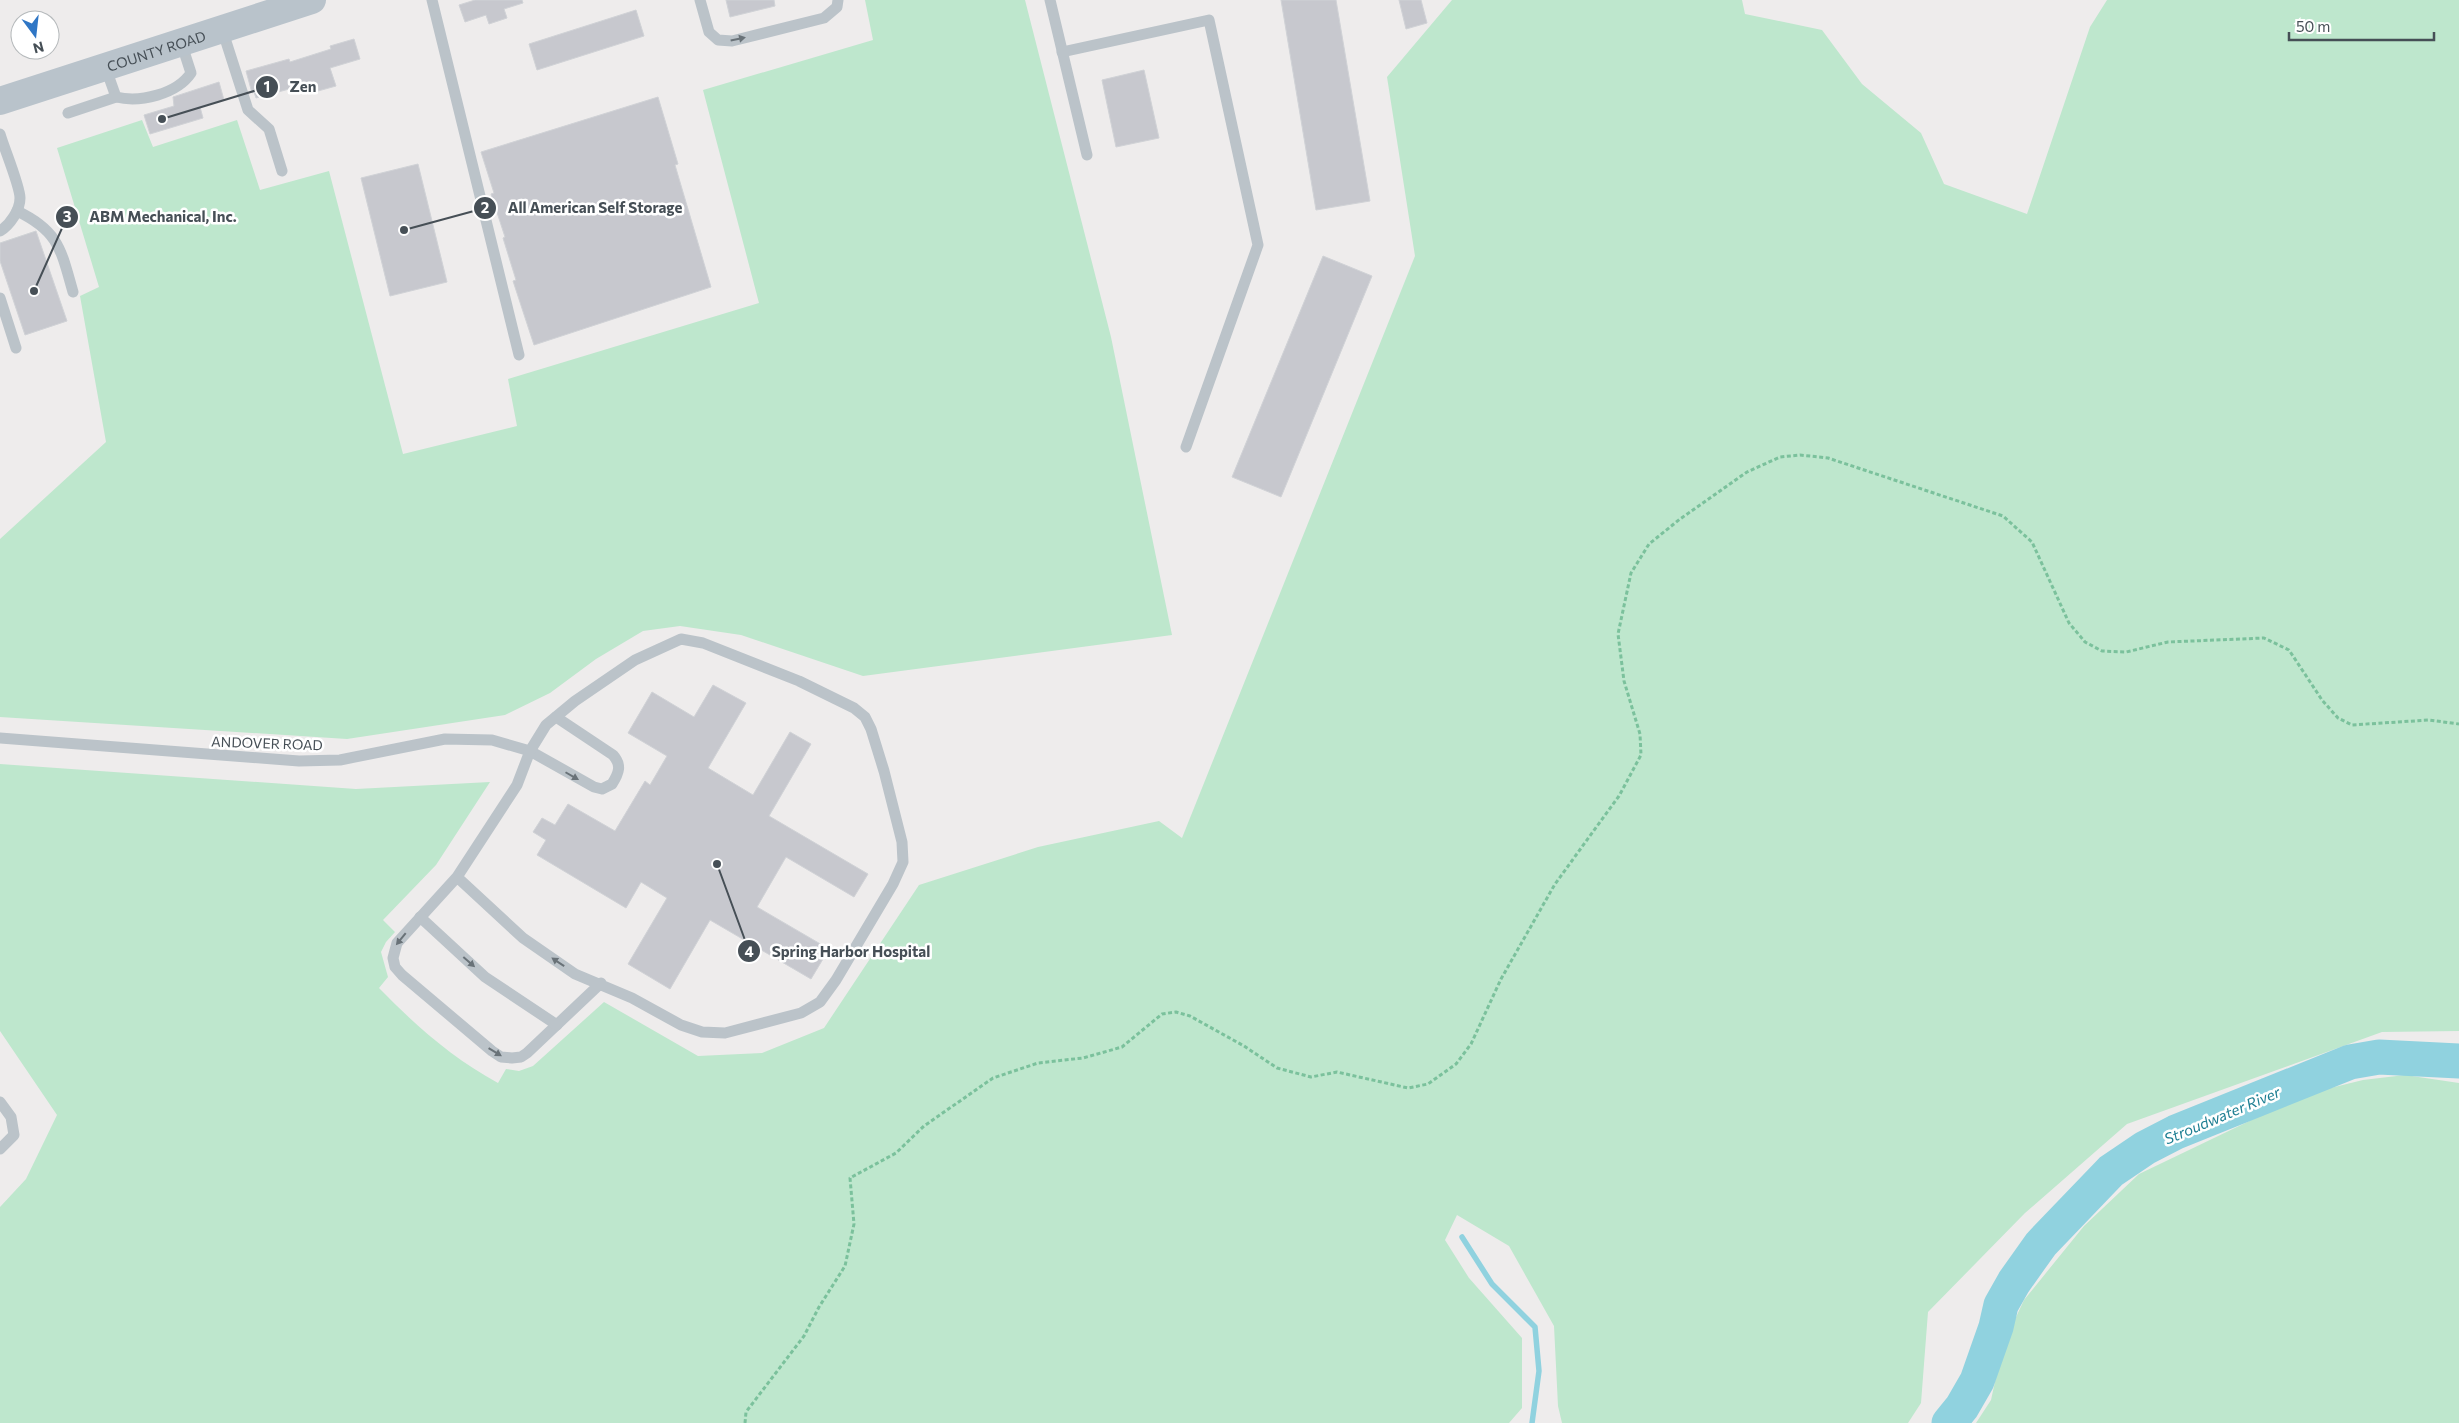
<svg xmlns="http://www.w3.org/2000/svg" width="2459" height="1423" viewBox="0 0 2459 1423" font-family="Commissioner,sans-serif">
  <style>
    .green { fill: #bee7cd }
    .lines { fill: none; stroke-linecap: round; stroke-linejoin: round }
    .stream { stroke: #90d2df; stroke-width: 5.5 }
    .river { stroke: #90d2df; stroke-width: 35 }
    .building { fill: #c7c8ce; stroke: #d0d2d6 }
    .path { stroke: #7bc19c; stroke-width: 3; stroke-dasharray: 4 2.5; stroke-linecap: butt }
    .service { stroke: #bbc3c9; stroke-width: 11 }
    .secondary { stroke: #b9c3cb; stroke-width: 28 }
    .oneway { fill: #697278 }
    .labels { text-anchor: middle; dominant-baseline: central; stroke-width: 5; stroke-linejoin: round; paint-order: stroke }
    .street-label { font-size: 14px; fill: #464f56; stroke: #fff }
    .water-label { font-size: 15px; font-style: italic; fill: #1d7e92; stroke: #fff }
    .leader { fill: none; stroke: #464f56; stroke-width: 2 }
    .callout-dot { fill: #464f56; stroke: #fff; stroke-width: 2 }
    .mark-label { font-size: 15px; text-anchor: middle; font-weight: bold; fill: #fff }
    .callout-label { font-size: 15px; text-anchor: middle; font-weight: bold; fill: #464f56; stroke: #fff; stroke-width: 5; stroke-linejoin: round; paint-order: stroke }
  </style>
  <rect width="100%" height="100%" fill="#eeecec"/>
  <!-- green -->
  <g class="green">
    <path d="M 865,0 L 1025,0 L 1111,337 L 1172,635 L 863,676 L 741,635 L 680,626 L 643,631 L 596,659 L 550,693 L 505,715 L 347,739 L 0,717 L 0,539 L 106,442 L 80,296 L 99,287 L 57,148 L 142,120 L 153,147 L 237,120 L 260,190 L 329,171 L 403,454 L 517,426 L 508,379 L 759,303 L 703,90 L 873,40 Z"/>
    <path d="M 1452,0 L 1742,0 L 1745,14 L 1822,30 L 1862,84 L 1921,133 L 1944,184 L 2027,214 L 2090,27 L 2107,0 L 2459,0 L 2459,1031 L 2382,1032 L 2127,1124 L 2025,1213 L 1928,1312 L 1921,1403 L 1908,1423 L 1562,1423 L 1558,1406 L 1554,1326 L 1509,1246 L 1457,1215 L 1445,1240 L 1469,1278 L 1522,1338 L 1522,1408 L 1509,1423 L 0,1423 L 0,1207 L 26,1179 L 57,1115 L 0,1031 L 0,764 L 356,789 L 490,782 L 436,865 L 383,920 L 395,932 L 386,942 L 381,952 L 388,977 L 379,988 C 415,1025 452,1058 498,1083 L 506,1069 L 519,1071 L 533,1066 L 604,1002 L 698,1056 L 762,1053 L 824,1028 L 919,885 L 1038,847 L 1159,821 L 1182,838 L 1415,256 L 1387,77 Z"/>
    <path d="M 2405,1075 L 2459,1083 L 2459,1423 L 1976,1423 L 1991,1400 L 2003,1345 L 2024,1300 L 2084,1226 L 2139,1174 L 2306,1094 L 2363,1080 Z"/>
  </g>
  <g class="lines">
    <!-- stream -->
    <path class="stream" d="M 1462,1237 L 1492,1284 L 1535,1327 L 1539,1371 L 1532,1423"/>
    <!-- river -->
    <path class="river" d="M 1949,1423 L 1962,1407 L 1977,1381 L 1996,1327 L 2001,1305 L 2014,1282 L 2041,1244 L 2111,1171 L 2145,1148 L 2176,1132 L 2350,1062 L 2379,1057 L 2459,1061"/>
  </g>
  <!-- building -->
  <g class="building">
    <path d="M 475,0 L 522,0 L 523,3 L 504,9 L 507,18 L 489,24 L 486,15 L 465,22 L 459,5 Z"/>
    <path d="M 726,0 L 774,0 L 775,6 L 730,17 Z"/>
    <path d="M 1281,0 L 1336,0 L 1370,201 L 1316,210 Z"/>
    <path d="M 1399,0 L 1421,0 L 1427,23 L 1406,29 Z"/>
    <path d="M 636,10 L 644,36 L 537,70 L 529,44 Z"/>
    <path d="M 354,39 L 360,59 L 330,68 L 336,86 L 318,91 L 315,82 L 256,98 L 254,92 L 252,93 L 246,71 L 289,59 L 290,62 L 331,49 L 330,46 Z"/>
    <path d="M 1144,70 L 1159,138 L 1116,147 L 1102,80 Z"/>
    <path d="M 219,82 L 224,100 L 200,107 L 203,118 L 150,134 L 144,115 L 174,106 L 173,97 Z"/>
    <path d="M 658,97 L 678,164 L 675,165 L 711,287 L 534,345 L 513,281 L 516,280 L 503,238 L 505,237 L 491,194 L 494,193 L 481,152 Z"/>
    <path d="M 418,164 L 447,282 L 390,296 L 361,178 Z"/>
    <path d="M 36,231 L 67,321 L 25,335 L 0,261 L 0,243 Z"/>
    <path d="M 1323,256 L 1372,276 L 1281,497 L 1232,477 Z"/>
    <path d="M 713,685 L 746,703 L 708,768 L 753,795 L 790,732 L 811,744 L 769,816 L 868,874 L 854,897 L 786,857 L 757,907 L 829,949 L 811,979 L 710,920 L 670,989 L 628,964 L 667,898 L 641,882 L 626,908 L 537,855 L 546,840 L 533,832 L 542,818 L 555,825 L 568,804 L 615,831 L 645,781 L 650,785 L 667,756 L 628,733 L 652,692 L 694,717 Z"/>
  </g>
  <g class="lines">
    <!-- path -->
    <path class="path" d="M 745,1423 L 746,1412 L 804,1336 L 819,1307 L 845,1266 L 854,1224 L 850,1178 L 896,1153 L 924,1126 L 993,1078 L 1038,1063 L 1083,1058 L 1122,1047 L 1162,1014 L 1176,1012 L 1190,1016 L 1244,1046 L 1277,1068 L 1311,1077 L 1337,1072 L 1408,1088 L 1428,1084 L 1456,1064 L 1471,1044 L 1501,979 L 1555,884 L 1619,796 L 1641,755 L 1640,734 L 1624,681 L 1618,634 L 1631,573 L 1649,544 L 1680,519 L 1747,472 L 1780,457 L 1800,455 L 1828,458 L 2003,516 L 2032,542 L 2069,623 L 2085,642 L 2102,651 L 2126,652 L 2168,642 L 2264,638 L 2289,650 L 2322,700 L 2338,718 L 2352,725 L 2429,720 L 2459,724"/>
    <!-- service -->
    <g class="service">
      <path d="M 432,0 L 519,355"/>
      <path d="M 700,0 L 709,32 L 718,40 L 732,41 L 824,18 L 837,7 L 838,0"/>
      <path d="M 1050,0 L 1087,155"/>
      <path d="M 222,29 L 248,110 L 269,129 L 282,171"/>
      <path d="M 1062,52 L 1209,20 L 1258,245 L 1186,447"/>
      <path d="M 105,66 L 116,97 C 140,103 177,94 191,73 L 181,42"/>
      <path d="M 68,113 L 116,97"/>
      <path d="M 0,134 C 4,148 20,186 20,198 C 20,210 10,225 0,231"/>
      <path d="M 17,211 C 59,231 61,250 73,292"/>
      <path d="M 0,298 L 16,348"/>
      <path d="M 0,738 L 299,761 L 340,760 L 445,739 L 492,740 L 530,751 L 594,787 L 602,789 L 612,784 C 619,773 622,765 613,755 L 556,717"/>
      <path d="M 457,877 L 523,938 L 575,974 L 632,998 L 681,1025 L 702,1032 L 725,1033 L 801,1013 L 820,1002 L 836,980 L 893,884 L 903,862 L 902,842 L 884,771 L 871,729 L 865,717 L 854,708 L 799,681 L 703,643 L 681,639 L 635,660 L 575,701 L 546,725 L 530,751 L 517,785 L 457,877 L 397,943 L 393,958 L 395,967 L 402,975 L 492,1051 L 501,1057 L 512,1058 L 521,1057 L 527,1053 L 601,983"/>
      <path d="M 420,917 L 485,977 L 557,1025"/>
      <path d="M 0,1102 L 11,1117 L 14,1135 L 0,1149"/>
    </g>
    <!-- secondary -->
    <path class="secondary" id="s1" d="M 0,101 L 312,0"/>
  </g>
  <!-- one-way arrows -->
  <defs><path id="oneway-solid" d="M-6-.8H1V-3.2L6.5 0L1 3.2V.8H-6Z" transform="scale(1.25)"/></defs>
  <g class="oneway">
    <use href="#oneway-solid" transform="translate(738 39) rotate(-12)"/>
    <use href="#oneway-solid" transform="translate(572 776) rotate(30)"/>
    <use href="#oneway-solid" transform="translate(401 939) rotate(129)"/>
    <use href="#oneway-solid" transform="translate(469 962) rotate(41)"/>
    <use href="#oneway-solid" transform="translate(558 962) rotate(-146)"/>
    <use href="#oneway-solid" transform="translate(495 1052) rotate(31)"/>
  </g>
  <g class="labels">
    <!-- street labels -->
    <g class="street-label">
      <text stroke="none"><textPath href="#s1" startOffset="164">COUNTY ROAD</textPath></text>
      <text transform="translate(267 743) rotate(2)">ANDOVER ROAD</text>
    </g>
    <!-- water labels -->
    <g class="water-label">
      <text transform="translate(2222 1115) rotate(-23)">Stroudwater River</text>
    </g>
  </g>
  <!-- callouts -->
  <path class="leader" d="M162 119L267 87M404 230L485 208M34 291L67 217M717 864L749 951"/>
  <g class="callout-dot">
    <circle cx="162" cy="119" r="5"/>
    <circle cx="404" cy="230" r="5"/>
    <circle cx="34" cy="291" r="5"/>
    <circle cx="717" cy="864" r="5"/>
    <circle cx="267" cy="87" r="12"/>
    <circle cx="485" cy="208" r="12"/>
    <circle cx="67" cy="217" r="12"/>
    <circle cx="749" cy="951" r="12"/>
  </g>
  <g class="mark-label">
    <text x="267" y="92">1</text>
    <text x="485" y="213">2</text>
    <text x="67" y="222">3</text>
    <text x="749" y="957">4</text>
  </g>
  <g class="callout-label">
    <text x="303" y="92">Zen</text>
    <text x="595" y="213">All American Self Storage</text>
    <text x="163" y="222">ABM Mechanical, Inc.</text>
    <text x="851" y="957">Spring Harbor Hospital</text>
  </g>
  <!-- north arrow -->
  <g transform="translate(35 35) rotate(165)"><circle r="24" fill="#ffffff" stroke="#b5b9bb"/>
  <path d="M0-4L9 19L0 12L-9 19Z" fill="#2f76c5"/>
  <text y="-8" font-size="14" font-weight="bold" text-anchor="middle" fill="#464f56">N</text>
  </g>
  <!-- scale -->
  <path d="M2289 32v8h145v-8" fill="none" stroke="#464f56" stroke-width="2.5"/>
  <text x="2296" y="32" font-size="15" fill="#464f56" stroke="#ffffff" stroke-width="4" paint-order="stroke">50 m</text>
</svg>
